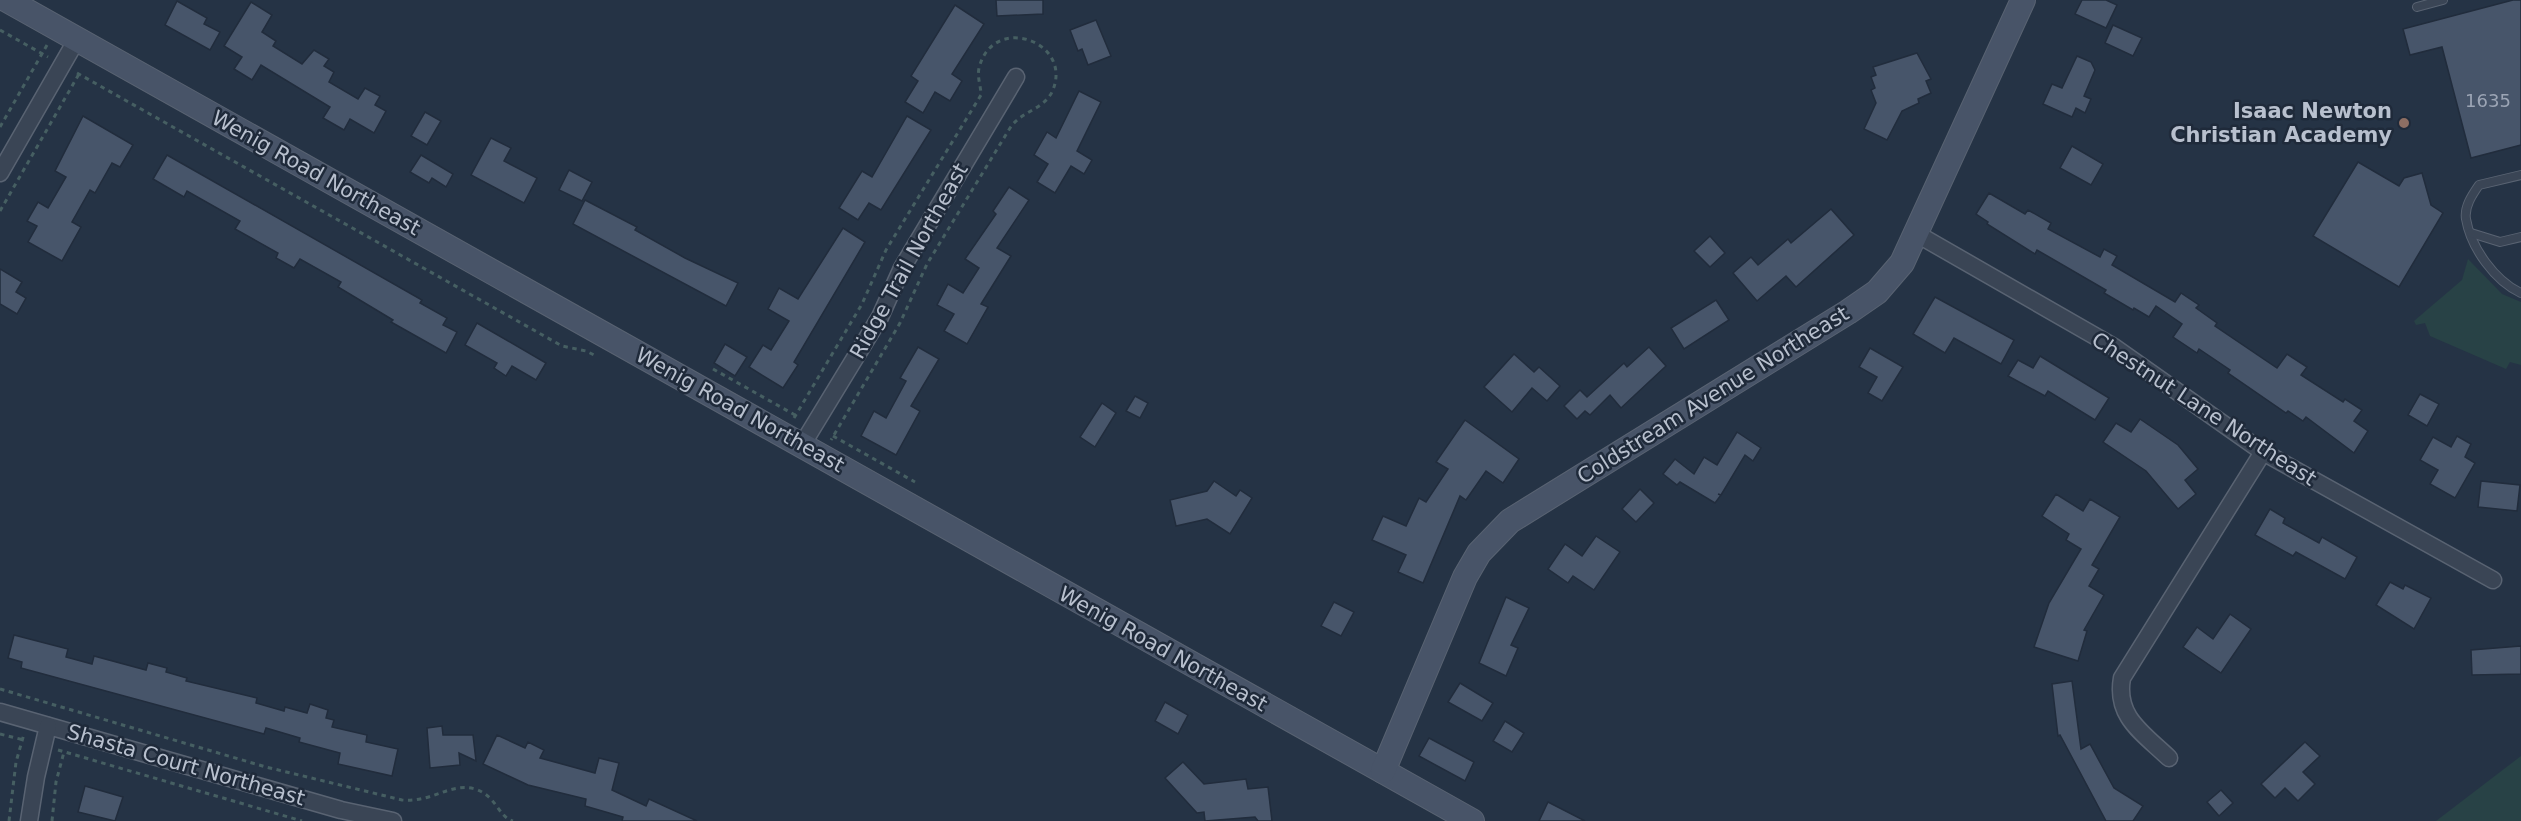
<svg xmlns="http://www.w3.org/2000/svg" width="2521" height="821" viewBox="0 0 2521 821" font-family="'DejaVu Sans',sans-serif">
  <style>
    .green { fill: #284246 }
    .building { fill: #47556a; stroke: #212c3c; stroke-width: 1.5 }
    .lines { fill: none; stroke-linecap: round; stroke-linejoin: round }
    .lane-casing { stroke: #596372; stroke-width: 10 }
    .street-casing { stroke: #596372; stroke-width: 19 }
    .secondary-casing { stroke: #596372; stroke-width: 26 }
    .path { stroke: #465f62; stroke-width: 3; stroke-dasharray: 4.5 4.5; stroke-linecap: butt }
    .lane { stroke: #3a4555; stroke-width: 8 }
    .street { stroke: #3a4555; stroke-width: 16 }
    .secondary { stroke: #485468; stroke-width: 24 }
    .education-dot { fill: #8d6e63; stroke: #1f2a3a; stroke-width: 2 }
    .labels { text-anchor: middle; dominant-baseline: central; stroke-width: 5; stroke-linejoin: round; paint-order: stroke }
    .number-label { font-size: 18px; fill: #9ca5b5 }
    .poi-label { font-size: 21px; font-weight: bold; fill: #b8c0ce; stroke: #1f2a3a; text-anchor: end }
    .street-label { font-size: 21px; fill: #b8c0ce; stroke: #1f2a3a }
  </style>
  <rect width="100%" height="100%" fill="#253345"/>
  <!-- green -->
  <g class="green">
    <path d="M 2468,259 L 2502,294 L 2521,302 L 2521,365 L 2510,362 L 2506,369 L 2430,336 L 2425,323 L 2416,325 L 2414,321 L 2462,280 Z"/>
    <path d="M 2521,756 L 2521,821 L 2436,821 Z"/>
  </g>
  <!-- building -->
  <g class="building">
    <path d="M 996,0 L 1043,0 L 1043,14 L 997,16 Z"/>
    <path d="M 2082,0 L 2106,0 L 2117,5 L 2106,28 L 2075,14 Z"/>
    <path d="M 2513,0 L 2521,0 L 2521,145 L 2471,158 L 2442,47 L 2410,55 L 2403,29 Z"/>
    <path d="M 177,1 L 207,18 L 204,24 L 220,32 L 210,50 L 165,25 Z"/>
    <path d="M 251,2 L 272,15 L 262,32 L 276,41 L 273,46 L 302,64 L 314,50 L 329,59 L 324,66 L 334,72 L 329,82 L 358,99 L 365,88 L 380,96 L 375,105 L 386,111 L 374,133 L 350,119 L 344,130 L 323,118 L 330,107 L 261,65 L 252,80 L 234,69 L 242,57 L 224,46 Z"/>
    <path d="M 955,5 L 984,24 L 952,74 L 962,81 L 950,101 L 935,92 L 923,113 L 905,102 L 918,81 L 911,76 Z"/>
    <path d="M 1096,20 L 1111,56 L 1088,65 L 1082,49 L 1078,51 L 1070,30 Z"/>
    <path d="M 2113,25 L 2142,38 L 2133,56 L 2105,43 Z"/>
    <path d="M 1917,53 L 1931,79 L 1926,81 L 1931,93 L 1918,99 L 1919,103 L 1902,111 L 1887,140 L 1864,129 L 1876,103 L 1871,90 L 1875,88 L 1871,77 L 1876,75 L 1873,67 Z"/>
    <path d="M 2077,56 L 2091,62 L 2095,70 L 2084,96 L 2091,99 L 2085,113 L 2076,108 L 2072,117 L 2043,104 L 2052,84 L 2062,88 Z"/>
    <path d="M 1079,91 L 1101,102 L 1077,151 L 1092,160 L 1084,174 L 1071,166 L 1055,193 L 1037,182 L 1048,164 L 1034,155 L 1047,132 L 1056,138 Z"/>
    <path d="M 425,112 L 441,121 L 427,145 L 411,136 Z"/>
    <path d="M 83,116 L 133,145 L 120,167 L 112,163 L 95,193 L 90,190 L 72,222 L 81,227 L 62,261 L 28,242 L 37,226 L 27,221 L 38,202 L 48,208 L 66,177 L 55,171 Z"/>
    <path d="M 907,116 L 931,130 L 881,210 L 869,203 L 858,220 L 839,208 L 862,171 L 872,177 Z"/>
    <path d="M 491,138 L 511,148 L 504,161 L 537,178 L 524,203 L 471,175 Z"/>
    <path d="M 2072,146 L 2103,164 L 2091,185 L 2060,168 Z"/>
    <path d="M 167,155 L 422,300 L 420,303 L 447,318 L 443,325 L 457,332 L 446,353 L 391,322 L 393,320 L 338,287 L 341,282 L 300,259 L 294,268 L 276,258 L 278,253 L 235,229 L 240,221 L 187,191 L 184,197 L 153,179 Z"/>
    <path d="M 421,155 L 453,174 L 446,187 L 432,178 L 429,183 L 410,172 Z"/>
    <path d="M 2358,162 L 2399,186 L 2404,178 L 2422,173 L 2431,205 L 2443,213 L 2399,287 L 2313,236 Z"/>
    <path d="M 569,170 L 592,182 L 582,201 L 559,190 Z"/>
    <path d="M 1009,187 L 1029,200 L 997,248 L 1011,256 L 981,304 L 988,307 L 967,344 L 944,331 L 954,314 L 937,305 L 948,284 L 963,293 L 979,268 L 965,259 L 996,214 L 993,211 Z"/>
    <path d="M 1989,193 L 2025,214 L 2028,210 L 2051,223 L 2048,229 L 2100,257 L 2104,249 L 2117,256 L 2112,265 L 2175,302 L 2181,293 L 2199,305 L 2196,308 L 2217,323 L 2215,326 L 2277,368 L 2287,354 L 2307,367 L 2301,375 L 2343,402 L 2345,399 L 2362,410 L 2354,421 L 2368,431 L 2354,453 L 2306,417 L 2303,421 L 2288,411 L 2286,413 L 2228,373 L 2230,370 L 2199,349 L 2197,353 L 2173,337 L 2182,324 L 2156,306 L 2149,317 L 2134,308 L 2133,310 L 2104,293 L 2106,290 L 2037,250 L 2035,254 L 1987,224 L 1988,222 L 1976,214 Z"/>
    <path d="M 585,200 L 637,227 L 635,230 L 685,258 L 738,283 L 726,306 L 573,224 Z"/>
    <path d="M 1831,209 L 1854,235 L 1796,287 L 1786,276 L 1757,301 L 1733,273 L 1751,257 L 1758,265 L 1788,239 L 1791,243 Z"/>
    <path d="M 843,228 L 865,242 L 794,362 L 798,365 L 783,388 L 749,367 L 763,345 L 771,350 L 789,321 L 768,309 L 779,288 L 798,299 Z"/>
    <path d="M 1710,236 L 1725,253 L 1710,267 L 1694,251 Z"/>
    <path d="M 0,269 L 22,282 L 16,292 L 26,298 L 17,314 L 0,304 Z"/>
    <path d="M 1935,297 L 2014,340 L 2001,364 L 1954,338 L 1945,353 L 1913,334 Z"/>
    <path d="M 1716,300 L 1729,320 L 1684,349 L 1671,328 Z"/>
    <path d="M 477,323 L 546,363 L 536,380 L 512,366 L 506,376 L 494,368 L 497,363 L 465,345 Z"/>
    <path d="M 725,344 L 747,357 L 735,376 L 714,363 Z"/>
    <path d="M 918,347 L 939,359 L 911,406 L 920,411 L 896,455 L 861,436 L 874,411 L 886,418 L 906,381 L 900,378 Z"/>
    <path d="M 1649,347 L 1666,366 L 1621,408 L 1610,395 L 1590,415 L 1585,411 L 1577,419 L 1564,406 L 1580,390 L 1587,397 L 1624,363 L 1627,367 Z"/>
    <path d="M 1870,348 L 1903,367 L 1882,401 L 1868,393 L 1877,377 L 1859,367 Z"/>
    <path d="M 1514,354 L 1534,372 L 1539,367 L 1560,386 L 1547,401 L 1532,388 L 1512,412 L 1484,387 Z"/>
    <path d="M 2040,356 L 2109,398 L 2095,420 L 2048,391 L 2045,396 L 2008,376 L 2018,360 L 2033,368 Z"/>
    <path d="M 2420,394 L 2439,404 L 2427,426 L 2408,415 Z"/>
    <path d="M 1135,396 L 1148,403 L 1140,418 L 1126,411 Z"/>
    <path d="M 1102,403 L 1116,413 L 1095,447 L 1080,437 Z"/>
    <path d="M 2140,419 L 2178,445 L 2198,469 L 2185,480 L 2196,494 L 2178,509 L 2146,471 L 2103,442 L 2116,423 L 2131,432 Z"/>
    <path d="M 1465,420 L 1519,459 L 1503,483 L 1486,471 L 1466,500 L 1460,496 L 1423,583 L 1398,572 L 1406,555 L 1372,540 L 1383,516 L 1406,526 L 1419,498 L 1426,502 L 1448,469 L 1436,462 Z"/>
    <path d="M 1737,432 L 1761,448 L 1753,461 L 1745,455 L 1721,495 L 1718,494 L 1721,495 L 1715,503 L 1680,482 L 1677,485 L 1663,474 L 1675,459 L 1694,474 L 1704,457 L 1717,465 Z"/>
    <path d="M 2457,436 L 2471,444 L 2465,457 L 2475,463 L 2455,498 L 2430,484 L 2438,470 L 2420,460 L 2433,437 L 2451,447 Z"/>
    <path d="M 1214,481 L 1236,496 L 1240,490 L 1252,498 L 1230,534 L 1207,519 L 1176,526 L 1170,500 L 1207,491 Z"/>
    <path d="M 2481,481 L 2520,485 L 2517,511 L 2478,507 Z"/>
    <path d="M 1640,489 L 1654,503 L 1636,522 L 1622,509 Z"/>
    <path d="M 2056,494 L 2083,511 L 2090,499 L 2120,517 L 2092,565 L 2099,569 L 2089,586 L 2104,595 L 2084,630 L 2087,631 L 2078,661 L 2034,647 L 2049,603 L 2081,549 L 2066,540 L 2069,534 L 2042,516 Z"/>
    <path d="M 2270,509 L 2285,518 L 2283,523 L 2319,543 L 2322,537 L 2357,557 L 2345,579 L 2296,552 L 2293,556 L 2255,535 Z"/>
    <path d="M 1596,536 L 1620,552 L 1594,590 L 1573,576 L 1568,583 L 1548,569 L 1565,544 L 1582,556 Z"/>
    <path d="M 2390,582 L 2403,589 L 2405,585 L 2431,598 L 2414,629 L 2376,605 Z"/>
    <path d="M 1506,597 L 1529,608 L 1511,645 L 1518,648 L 1506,676 L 1479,663 Z"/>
    <path d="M 1334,602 L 1354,612 L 1341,636 L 1321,626 Z"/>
    <path d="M 2230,614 L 2251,629 L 2221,673 L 2183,647 L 2197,627 L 2213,639 Z"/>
    <path d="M 14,635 L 68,649 L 66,657 L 92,664 L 94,656 L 146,670 L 148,663 L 167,668 L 166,672 L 187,678 L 186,681 L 257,698 L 256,703 L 284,711 L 285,707 L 307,713 L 310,704 L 328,710 L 326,718 L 334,720 L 332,727 L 367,735 L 366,742 L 398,749 L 392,776 L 338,764 L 340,753 L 299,742 L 300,738 L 266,728 L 264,734 L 21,668 L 22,662 L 8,658 Z"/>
    <path d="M 2521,646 L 2521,674 L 2472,675 L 2471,650 Z"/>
    <path d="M 2072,681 L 2081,749 L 2090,744 L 2114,788 L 2143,806 L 2133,821 L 2106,821 L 2060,735 L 2058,736 L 2052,684 Z"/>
    <path d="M 1460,683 L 1493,703 L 1482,721 L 1448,702 Z"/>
    <path d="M 1165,702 L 1188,715 L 1178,734 L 1155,721 Z"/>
    <path d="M 1505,721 L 1524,733 L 1512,752 L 1493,741 Z"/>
    <path d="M 442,726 L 443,735 L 473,735 L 476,761 L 459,753 L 460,765 L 430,768 L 427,728 Z"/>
    <path d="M 497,735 L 525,748 L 528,742 L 544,750 L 540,758 L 595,773 L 599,758 L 619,763 L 612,790 L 646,806 L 649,799 L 697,821 L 622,821 L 623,817 L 585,806 L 586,799 L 528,785 L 483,764 Z"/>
    <path d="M 1429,738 L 1474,762 L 1465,781 L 1419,756 Z"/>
    <path d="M 2305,742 L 2320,756 L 2303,772 L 2315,784 L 2298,801 L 2285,788 L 2275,798 L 2261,784 Z"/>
    <path d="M 1183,762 L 1204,784 L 1246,779 L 1248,789 L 1268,787 L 1272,821 L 1258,821 L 1255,817 L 1205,821 L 1204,812 L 1197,813 L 1165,778 Z"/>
    <path d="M 85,786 L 123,797 L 115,821 L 78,812 Z"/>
    <path d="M 2221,790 L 2233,803 L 2219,816 L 2207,802 Z"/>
    <path d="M 1548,802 L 1585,821 L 1539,821 Z"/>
  </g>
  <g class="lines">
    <defs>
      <g id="lane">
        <path d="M 2417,7 L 2443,0"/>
        <path d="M 2521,175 L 2479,185 C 2472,195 2464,207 2466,219 C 2471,248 2495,281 2521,293"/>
        <path d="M 2471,233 L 2500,242 L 2521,237"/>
      </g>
      <g id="street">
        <path d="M 0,173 L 77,39"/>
        <path d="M 1917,234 L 2114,347 L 2263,452 L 2493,580"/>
        <path d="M 802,445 L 880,317 L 902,268 L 1016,77"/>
        <path d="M 0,712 L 341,810 L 393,821"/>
        <path d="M 2169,758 C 2143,733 2115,717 2122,678 L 2263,452"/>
        <path d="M 29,821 L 36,777 L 48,726"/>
      </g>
      <g id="secondary">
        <path d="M 7,0 L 1472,821"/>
        <path d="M 1383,771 L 1465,577 L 1479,553 L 1510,521 L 1848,312 L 1877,292 L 1902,263 L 2023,0"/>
      </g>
    </defs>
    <!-- lane casing -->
    <use href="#lane" class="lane-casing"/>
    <!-- street casing -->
    <use href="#street" class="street-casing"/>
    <!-- secondary casing -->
    <use href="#secondary" class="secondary-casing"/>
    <!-- path -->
    <g class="path">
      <path d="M 0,30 L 48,57"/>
      <path d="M 77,73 L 562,346 L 586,351 L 596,356"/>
      <path d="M 0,127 L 47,45"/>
      <path d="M 0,211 L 79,74"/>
      <path d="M 713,369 L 795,415"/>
      <path d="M 794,418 L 862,304 L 886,250 L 981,95 C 981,86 977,78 979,68 C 993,12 1075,42 1052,92 C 1043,110 1021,111 1010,128 L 927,264 L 900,323 L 831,440"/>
      <path d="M 833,436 L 915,482"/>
      <path d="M 0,689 L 266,767 L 402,800 C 431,803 451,782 475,789 C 497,796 498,817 513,821"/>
      <path d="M 0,734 L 24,740"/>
      <path d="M 58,750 L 302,821"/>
      <path d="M 9,821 L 16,762 L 24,734"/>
      <path d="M 52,821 L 56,782 L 64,752"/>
    </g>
    <!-- lane -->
    <use href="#lane" class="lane"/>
    <!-- street -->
    <use href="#street" class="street"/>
    <!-- secondary -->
    <use href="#secondary" class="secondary"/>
  </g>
  <!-- markers -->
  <circle class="education-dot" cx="2404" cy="123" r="6"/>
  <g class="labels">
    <!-- number labels -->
    <g class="number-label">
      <text x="2488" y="100">1635</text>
    </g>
    <!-- poi labels -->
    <g class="poi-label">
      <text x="2392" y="111">Isaac Newton<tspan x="2392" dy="24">Christian Academy</tspan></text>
    </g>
    <!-- street labels -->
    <g class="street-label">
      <text transform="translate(316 173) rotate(29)">Wenig Road Northeast</text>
      <text transform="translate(909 261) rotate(-61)">Ridge Trail Northeast</text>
      <text transform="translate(1713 395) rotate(-32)">Coldstream Avenue Northeast</text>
      <text transform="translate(2204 409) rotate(33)">Chestnut Lane Northeast</text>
      <text transform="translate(740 410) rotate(29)">Wenig Road Northeast</text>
      <text transform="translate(1163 649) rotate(29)">Wenig Road Northeast</text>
      <text transform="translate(186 765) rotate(16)">Shasta Court Northeast</text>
    </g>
  </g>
</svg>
